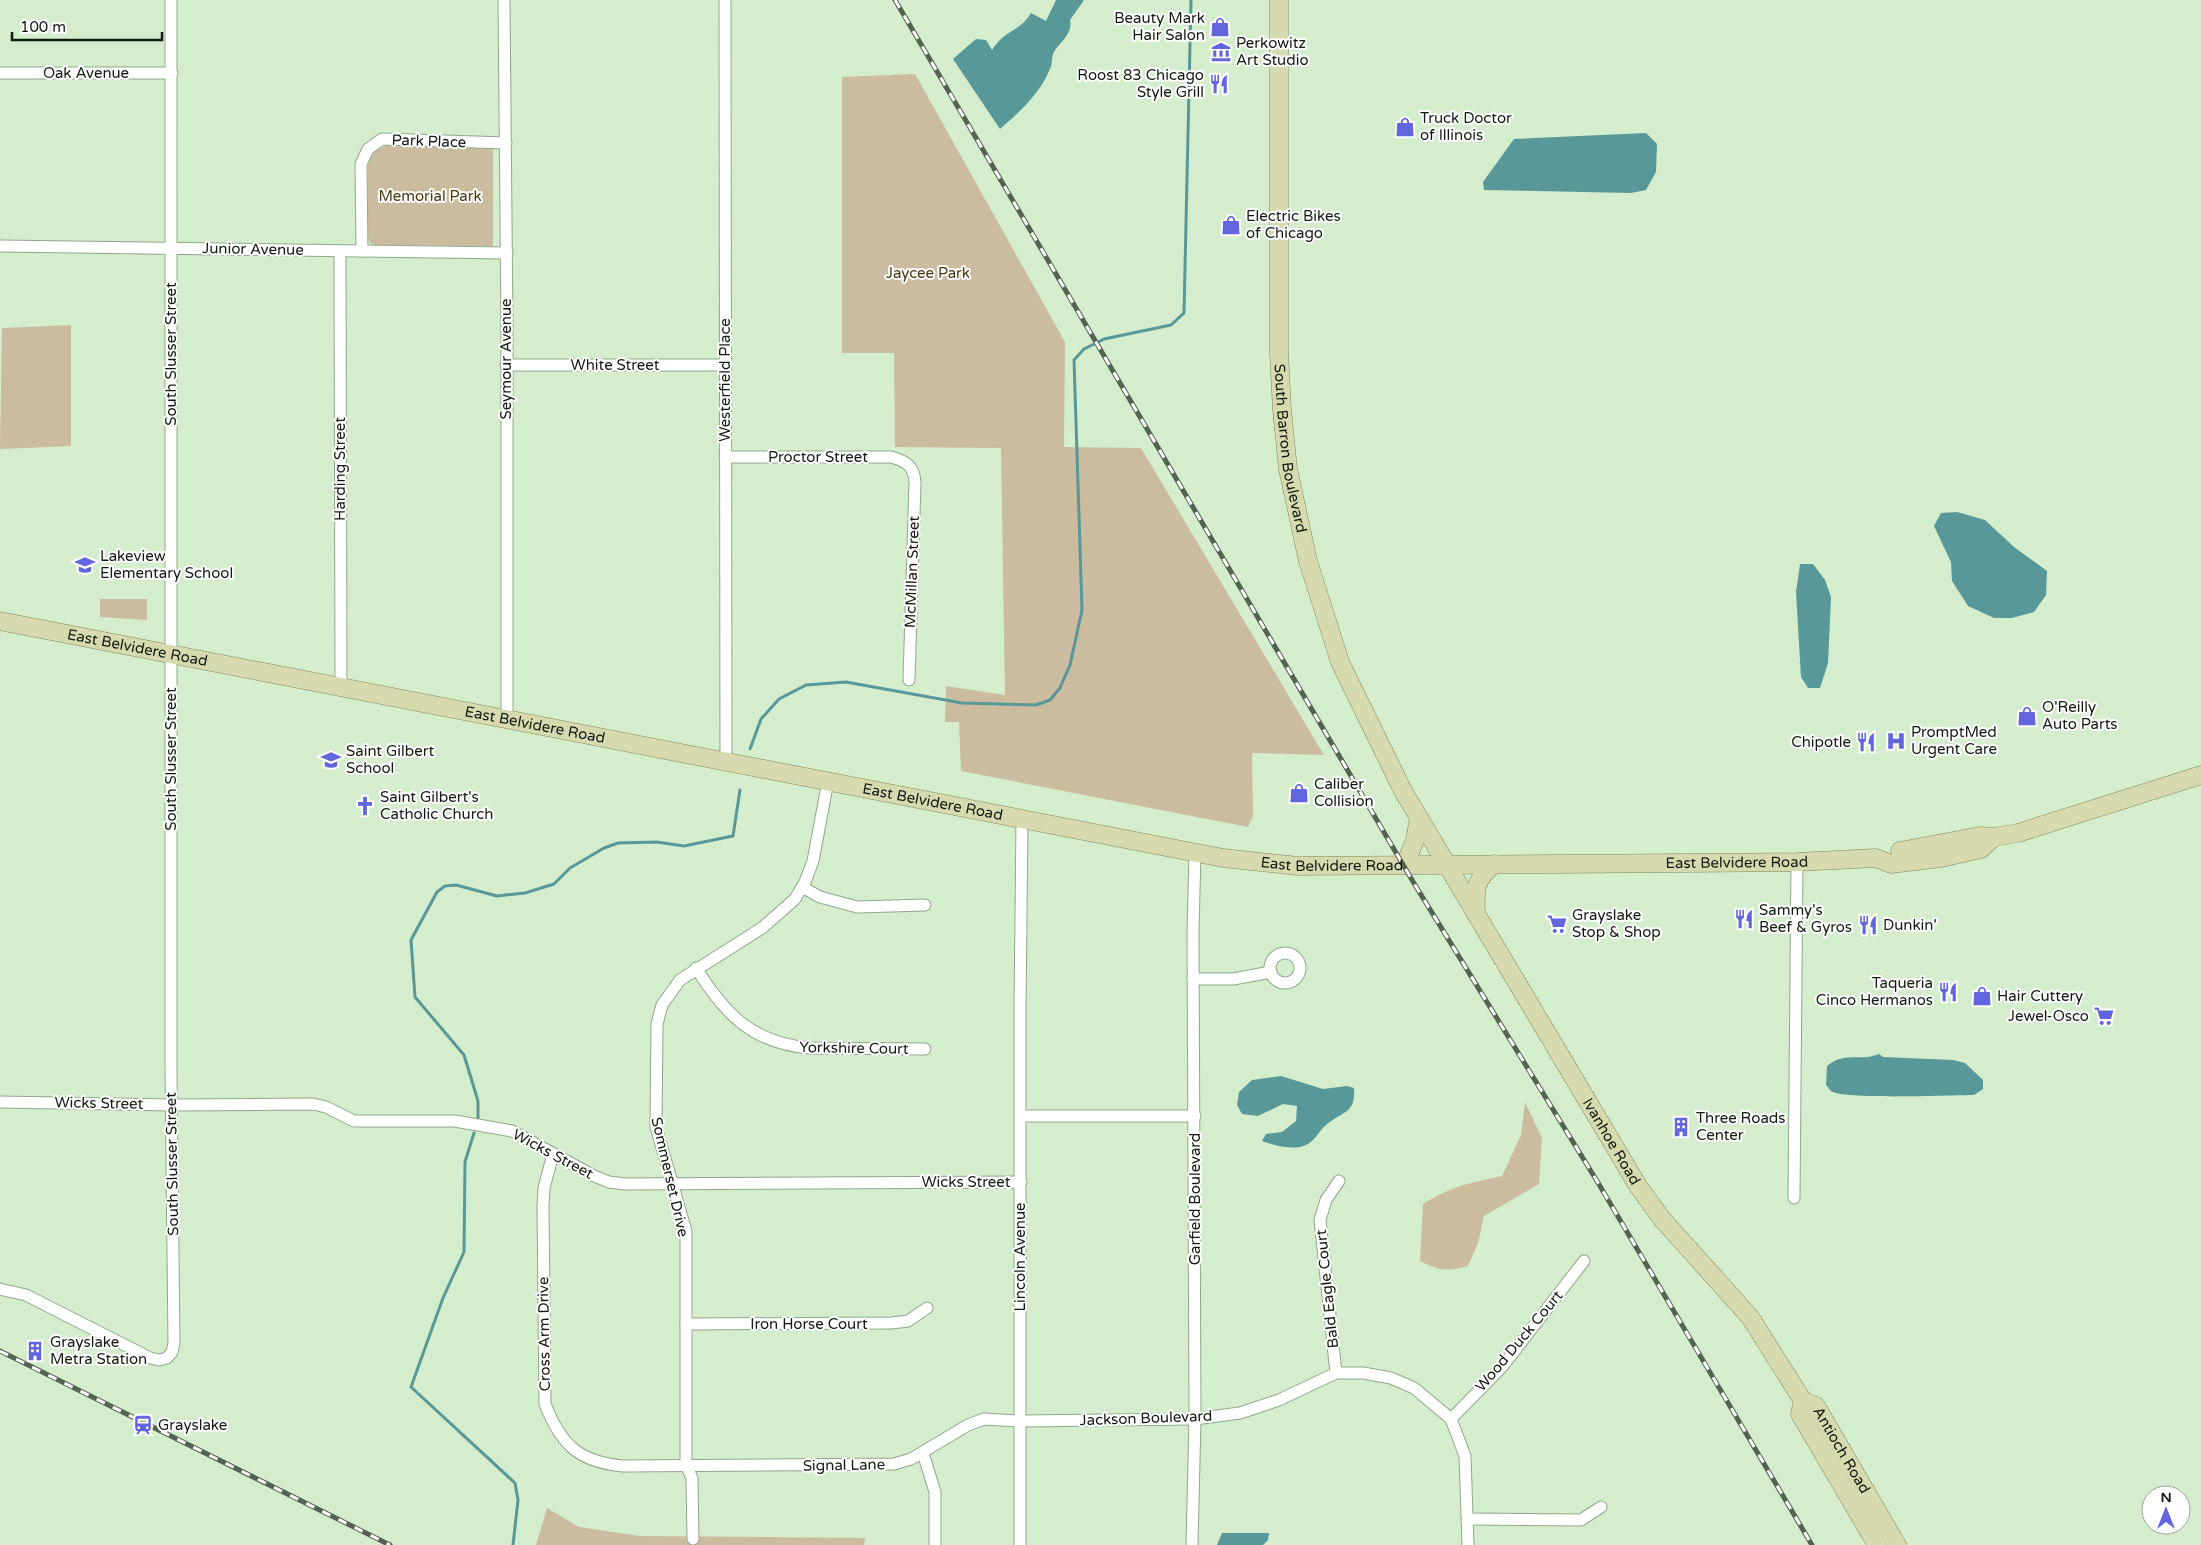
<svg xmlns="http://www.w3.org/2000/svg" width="2201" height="1545" viewBox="0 0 2201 1545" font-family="'Varela Round',sans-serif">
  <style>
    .green { fill: #cbbc9f }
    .water { fill: #599898 }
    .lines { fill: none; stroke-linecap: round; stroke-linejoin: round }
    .stream { stroke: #599898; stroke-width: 3 }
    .minor-casing { stroke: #90a88b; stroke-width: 13 }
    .primary-casing { stroke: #808755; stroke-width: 19 }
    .minor { stroke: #fff; stroke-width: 11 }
    .primary { stroke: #d7daaf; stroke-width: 18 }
    .rail-casing { stroke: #546351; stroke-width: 5 }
    .rail { stroke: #fff; stroke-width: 3; stroke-dasharray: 9; stroke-linecap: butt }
    .labels { text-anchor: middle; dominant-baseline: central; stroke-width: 4; stroke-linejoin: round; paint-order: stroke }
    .poi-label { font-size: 15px; fill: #111a0f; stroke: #fff; text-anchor: start }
    .street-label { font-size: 15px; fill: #111a0f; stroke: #fff }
    .park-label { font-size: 15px; fill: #483813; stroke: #fff }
  </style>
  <rect width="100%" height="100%" fill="#d3edcd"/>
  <!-- green -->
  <g class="green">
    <path d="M 915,74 L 1065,342 L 1064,447 L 1141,448 L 1324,755 L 1252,753 L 1253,816 L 1248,827 L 961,771 L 959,722 L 945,722 L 946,686 L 1005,695 L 1001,448 L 895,447 L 894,353 L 842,353 L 842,77 Z"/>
    <path d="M 388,145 L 493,145 L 493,246 L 374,245 L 370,243 L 368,237 L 368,164 L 375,151 Z"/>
    <path d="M 71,325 L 71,446 L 0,449 L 2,328 Z"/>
    <path d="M 100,599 L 147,599 L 147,620 L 100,617 Z"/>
    <path d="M 1525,1102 L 1542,1138 L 1539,1184 L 1484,1216 L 1478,1243 L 1468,1266 C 1448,1272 1438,1270 1420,1261 L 1423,1204 C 1452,1186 1469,1183 1502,1176 L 1521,1135 Z"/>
    <path d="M 547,1508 L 579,1527 L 640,1536 L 865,1538 L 864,1545 L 536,1545 Z"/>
  </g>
  <!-- water -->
  <g class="water">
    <path d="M 1056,0 L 1084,0 L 1070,20 C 1073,32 1062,41 1055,50 C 1051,55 1053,63 1050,69 C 1040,93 1020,112 1000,129 L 953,59 L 976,39 L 986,40 L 992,50 C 1004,30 1021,31 1031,13 L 1046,21 Z"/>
    <path d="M 1646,133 L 1657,144 L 1656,172 L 1646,190 L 1631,193 L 1484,190 L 1483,182 L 1514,139 Z"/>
    <path d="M 1957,512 L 1985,520 L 2014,547 L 2047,571 L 2046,595 L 2034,612 L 2012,618 L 1994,618 L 1968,606 L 1952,581 L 1951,562 L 1934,526 L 1941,513 Z"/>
    <path d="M 1800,564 L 1813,564 L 1825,580 L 1831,597 L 1828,663 L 1820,688 L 1808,688 L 1801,677 L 1796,592 Z"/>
    <path d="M 1879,1054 L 1883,1057 L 1953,1060 L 1965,1063 L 1983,1080 L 1983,1089 L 1974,1095 C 1952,1095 1844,1100 1831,1091 C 1829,1089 1828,1087 1826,1085 L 1827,1066 C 1845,1051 1860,1062 1879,1054 Z"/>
    <path d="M 1281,1076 L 1323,1089 L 1347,1086 L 1354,1088 C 1356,1114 1342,1111 1326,1125 C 1317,1133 1314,1144 1300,1147 C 1288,1149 1273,1145 1262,1141 L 1266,1134 L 1282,1132 L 1296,1121 L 1297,1106 L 1283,1104 L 1258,1116 L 1242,1114 L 1237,1105 L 1239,1092 L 1252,1080 Z"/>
    <path d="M 1222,1533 L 1269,1533 L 1268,1540 L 1263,1545 L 1217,1545 Z"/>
  </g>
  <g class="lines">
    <!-- stream -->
    <g class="stream">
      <path d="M 750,749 L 761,719 L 779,699 L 806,685 L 846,682 L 962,703 L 1036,705 L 1050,700 L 1060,688 L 1070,665 L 1082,610 L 1074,360 L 1084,349 L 1104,339 L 1171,325 L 1184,313 L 1191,0"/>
      <path d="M 478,1119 L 478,1101 L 464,1055 L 415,997 L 411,940 L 437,892 L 445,886 L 456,885 L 497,896 L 525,893 L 554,884 L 570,868 L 604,848 L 618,843 L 657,842 L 684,846 L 733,836 L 740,790"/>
      <path d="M 474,1133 L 465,1162 L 464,1252 L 443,1298 L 411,1387 L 515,1483 L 518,1500 L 513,1545"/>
    </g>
    <defs>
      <g id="minor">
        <path d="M 504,0 L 507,329 L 507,719"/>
        <path d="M 725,0 L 726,761"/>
        <path d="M 0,73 L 172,73"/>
        <path d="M 0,246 L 507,253"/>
        <path d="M 340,251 L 341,687"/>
        <path d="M 362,251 L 361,164 L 368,149 L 382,139 L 506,143"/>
        <path d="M 506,365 L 725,365"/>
        <path d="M 725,457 L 891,457 C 906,461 914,466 915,482 L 909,680"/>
        <path d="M 802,887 L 820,897 L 857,907 L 925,905"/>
        <circle cx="1285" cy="968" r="15"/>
        <path d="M 696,968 C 725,1014 752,1043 809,1048 L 925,1049"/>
        <path d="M 1193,979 L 1233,979 L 1271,972"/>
        <path d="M 0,1102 L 172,1105 L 313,1104 L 326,1107 L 354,1121 L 455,1121 L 512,1131 L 594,1176 L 609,1182 L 625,1184 L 1021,1182"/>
        <path d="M 1021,1116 L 1195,1116"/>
        <path d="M 553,1154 L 544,1188 L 543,1206 L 545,1404 C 561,1445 579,1462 623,1466 L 894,1464 L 911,1459 L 968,1425 L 984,1419 L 1020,1421 L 1195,1419 L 1240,1413 L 1279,1400 L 1336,1373 L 1363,1373 L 1391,1378 L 1414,1388 L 1451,1419 L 1465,1456 L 1468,1545"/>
        <path d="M 1794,1198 L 1797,862"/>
        <path d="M 0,1289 L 26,1295 L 150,1358 L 159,1360 L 167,1358 L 172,1352 L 174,1343 L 171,1071 L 171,0"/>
        <path d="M 686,1324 L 891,1323 L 908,1321 L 927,1308"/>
        <path d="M 1336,1373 L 1320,1220 L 1326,1200 L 1339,1181"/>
        <path d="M 1451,1419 L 1502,1367 L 1584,1261"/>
        <path d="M 923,1453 L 935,1492 L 935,1545"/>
        <path d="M 1468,1519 L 1581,1520 L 1601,1507"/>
        <path d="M 693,1539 L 692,1478 L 686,1465 L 686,1231 L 656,1127 L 657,1024 L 662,1005 L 680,980 L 762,928 L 795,899 L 805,882 L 813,861 L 828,781"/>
        <path d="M 1020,1545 L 1020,1011 L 1022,819"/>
        <path d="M 1192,1545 L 1195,1419 L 1193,931 L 1195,853"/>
      </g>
      <g id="primary">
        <path id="s1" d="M 1279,0 L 1279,353 L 1282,410 L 1288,469 L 1308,561 L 1340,662 L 1403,791 L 1638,1186 L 1662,1219 L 1750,1317 L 1803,1401"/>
        <path id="s2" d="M 0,621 L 1223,858 L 1298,866 L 1797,862 L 1876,858 L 1891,864 L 1941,858 L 1981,849 L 1994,837"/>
        <path d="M 1900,851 L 1980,836 L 1994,837 L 2018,833 L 2201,775"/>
        <path d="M 1405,865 L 1415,840 L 1419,818"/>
        <path d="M 1476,914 C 1475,890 1474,879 1495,864"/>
        <path id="s3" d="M 1803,1401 L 1816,1406 L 1897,1545"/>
        <path d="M 1803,1401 L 1800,1414 L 1877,1545"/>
      </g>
    </defs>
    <!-- minor casing -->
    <use href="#minor" class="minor-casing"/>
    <!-- primary casing -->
    <use href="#primary" class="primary-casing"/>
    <!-- minor -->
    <use href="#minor" class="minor"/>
    <!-- primary -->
    <use href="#primary" class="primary"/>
    <defs>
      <g id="rail">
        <path d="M 895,0 L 1415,885 L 1597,1181 L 1812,1545"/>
        <path d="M 0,1351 L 390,1545"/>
      </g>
    </defs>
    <!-- rail casing -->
    <use href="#rail" class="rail-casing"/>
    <!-- rail -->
    <use href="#rail" class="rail"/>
  </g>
  <!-- icons -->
  <defs>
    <symbol id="shop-bare" viewBox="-9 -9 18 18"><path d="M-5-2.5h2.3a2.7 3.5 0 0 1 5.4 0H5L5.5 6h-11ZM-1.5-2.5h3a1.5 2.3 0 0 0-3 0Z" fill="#6265dd" stroke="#fff" stroke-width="2.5" paint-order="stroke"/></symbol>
    <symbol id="museum-bare" viewBox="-9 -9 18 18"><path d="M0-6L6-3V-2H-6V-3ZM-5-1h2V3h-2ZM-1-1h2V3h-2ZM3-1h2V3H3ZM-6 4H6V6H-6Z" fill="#6265dd" stroke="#fff" stroke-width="2.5" paint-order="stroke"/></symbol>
    <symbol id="restaurant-bare" viewBox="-9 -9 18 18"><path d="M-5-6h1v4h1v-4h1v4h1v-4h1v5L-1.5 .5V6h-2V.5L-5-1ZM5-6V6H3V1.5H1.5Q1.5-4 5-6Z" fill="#6265dd" stroke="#fff" stroke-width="2.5" paint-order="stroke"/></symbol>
    <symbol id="school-bare" viewBox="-9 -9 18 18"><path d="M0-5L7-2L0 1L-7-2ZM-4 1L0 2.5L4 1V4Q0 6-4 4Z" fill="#6265dd" stroke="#fff" stroke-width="2.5" paint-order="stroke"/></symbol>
    <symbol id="hospital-bare" viewBox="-9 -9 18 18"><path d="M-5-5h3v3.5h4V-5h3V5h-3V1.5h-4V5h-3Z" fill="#6265dd" stroke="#fff" stroke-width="2.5" paint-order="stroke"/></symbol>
    <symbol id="church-bare" viewBox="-9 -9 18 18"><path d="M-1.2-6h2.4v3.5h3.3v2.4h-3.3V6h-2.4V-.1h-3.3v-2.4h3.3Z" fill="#6265dd" stroke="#fff" stroke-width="2.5" paint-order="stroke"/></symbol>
    <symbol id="supermarket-bare" viewBox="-9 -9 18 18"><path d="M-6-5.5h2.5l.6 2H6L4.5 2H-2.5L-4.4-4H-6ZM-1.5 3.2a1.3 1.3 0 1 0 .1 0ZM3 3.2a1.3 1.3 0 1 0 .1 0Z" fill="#6265dd" stroke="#fff" stroke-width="2.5" paint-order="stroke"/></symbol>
    <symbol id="building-bare" viewBox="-9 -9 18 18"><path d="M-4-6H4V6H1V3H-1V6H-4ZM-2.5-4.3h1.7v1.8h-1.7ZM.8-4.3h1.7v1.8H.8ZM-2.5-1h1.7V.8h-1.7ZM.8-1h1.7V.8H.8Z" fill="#6265dd" stroke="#fff" stroke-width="2.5" paint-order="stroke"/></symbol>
    <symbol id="station-bare" viewBox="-9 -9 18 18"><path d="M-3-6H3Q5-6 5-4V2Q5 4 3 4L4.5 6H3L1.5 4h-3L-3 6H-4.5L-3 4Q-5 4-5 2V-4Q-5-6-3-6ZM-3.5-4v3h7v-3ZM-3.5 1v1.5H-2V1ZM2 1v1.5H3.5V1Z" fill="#6265dd" stroke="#fff" stroke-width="2.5" paint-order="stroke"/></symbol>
  </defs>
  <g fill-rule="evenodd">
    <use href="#shop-bare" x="1206" y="13" width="28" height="28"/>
    <use href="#museum-bare" x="1207" y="38" width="28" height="28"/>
    <use href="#restaurant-bare" x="1205" y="70" width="28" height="28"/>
    <use href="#shop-bare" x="1391" y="113" width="28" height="28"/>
    <use href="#shop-bare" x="1217" y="211" width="28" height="28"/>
    <use href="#school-bare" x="71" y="551" width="28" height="28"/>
    <use href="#shop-bare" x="2013" y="702" width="28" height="28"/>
    <use href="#hospital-bare" x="1882" y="727" width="28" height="28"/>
    <use href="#restaurant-bare" x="1852" y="728" width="28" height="28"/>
    <use href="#school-bare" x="317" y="746" width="28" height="28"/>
    <use href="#shop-bare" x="1285" y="779" width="28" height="28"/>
    <use href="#church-bare" x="351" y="792" width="28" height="28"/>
    <use href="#restaurant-bare" x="1730" y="905" width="28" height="28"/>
    <use href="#supermarket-bare" x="1543" y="910" width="28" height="28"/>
    <use href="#restaurant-bare" x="1854" y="911" width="28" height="28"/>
    <use href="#restaurant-bare" x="1934" y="978" width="28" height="28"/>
    <use href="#shop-bare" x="1968" y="982" width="28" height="28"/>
    <use href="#supermarket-bare" x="2090" y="1002" width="28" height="28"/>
    <use href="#building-bare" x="1667" y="1113" width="28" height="28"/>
    <use href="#building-bare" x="21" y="1337" width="28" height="28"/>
    <use href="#station-bare" x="129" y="1411" width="28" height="28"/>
  </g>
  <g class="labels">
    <!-- poi labels -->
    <g class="poi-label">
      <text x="1205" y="18" text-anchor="end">Beauty Mark<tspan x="1205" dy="17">Hair Salon</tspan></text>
      <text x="1236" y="43">Perkowitz<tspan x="1236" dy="17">Art Studio</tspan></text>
      <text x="1204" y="75" text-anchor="end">Roost 83 Chicago<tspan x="1204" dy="17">Style Grill</tspan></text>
      <text x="1420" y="118">Truck Doctor<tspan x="1420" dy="17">of Illinois</tspan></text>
      <text x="1246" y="216">Electric Bikes<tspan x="1246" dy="17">of Chicago</tspan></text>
      <text x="100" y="556">Lakeview<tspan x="100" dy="17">Elementary School</tspan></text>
      <text x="2042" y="707">O'Reilly<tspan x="2042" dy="17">Auto Parts</tspan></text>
      <text x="1911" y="732">PromptMed<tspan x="1911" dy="17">Urgent Care</tspan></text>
      <text x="1851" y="742" text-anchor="end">Chipotle</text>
      <text x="346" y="751">Saint Gilbert<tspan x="346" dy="17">School</tspan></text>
      <text x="1314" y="784">Caliber<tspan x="1314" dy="17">Collision</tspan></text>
      <text x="380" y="797">Saint Gilbert's<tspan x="380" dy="17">Catholic Church</tspan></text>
      <text x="1759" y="910">Sammy's<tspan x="1759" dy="17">Beef &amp; Gyros</tspan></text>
      <text x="1572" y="915">Grayslake<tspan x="1572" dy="17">Stop &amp; Shop</tspan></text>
      <text x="1883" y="925">Dunkin'</text>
      <text x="1933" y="983" text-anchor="end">Taqueria<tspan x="1933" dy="17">Cinco Hermanos</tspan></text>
      <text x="1997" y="996">Hair Cuttery</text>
      <text x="2089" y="1016" text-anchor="end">Jewel-Osco</text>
      <text x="1696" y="1118">Three Roads<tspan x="1696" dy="17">Center</tspan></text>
      <text x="50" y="1342">Grayslake<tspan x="50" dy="17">Metra Station</tspan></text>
      <text x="158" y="1425">Grayslake</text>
    </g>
    <!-- street labels -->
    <g class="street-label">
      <text x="86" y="73">Oak Avenue</text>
      <text transform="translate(429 141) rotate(2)">Park Place</text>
      <text transform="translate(253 249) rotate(1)">Junior Avenue</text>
      <text transform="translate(171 354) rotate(-90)">South Slusser Street</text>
      <text transform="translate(506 359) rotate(-90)">Seymour Avenue</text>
      <text x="615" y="365">White Street</text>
      <text transform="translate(725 380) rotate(-90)">Westerfield Place</text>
      <text stroke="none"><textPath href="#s1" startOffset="449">South Barron Boulevard</textPath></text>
      <text x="818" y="457">Proctor Street</text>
      <text transform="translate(340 469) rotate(-90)">Harding Street</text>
      <text transform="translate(912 572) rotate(-88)">McMillan Street</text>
      <text stroke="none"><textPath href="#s2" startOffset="140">East Belvidere Road</textPath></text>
      <text stroke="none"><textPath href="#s2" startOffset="545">East Belvidere Road</textPath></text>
      <text transform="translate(171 759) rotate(-90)">South Slusser Street</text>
      <text stroke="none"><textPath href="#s2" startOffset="950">East Belvidere Road</textPath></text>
      <text stroke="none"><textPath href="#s2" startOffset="1760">East Belvidere Road</textPath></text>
      <text stroke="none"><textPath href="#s2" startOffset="1355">East Belvidere Road</textPath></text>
      <text transform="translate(854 1048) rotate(1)">Yorkshire Court</text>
      <text transform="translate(99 1103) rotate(1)">Wicks Street</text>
      <text stroke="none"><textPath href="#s1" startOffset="1221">Ivanhoe Road</textPath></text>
      <text transform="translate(553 1154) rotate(28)">Wicks Street</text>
      <text transform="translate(172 1164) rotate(-91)">South Slusser Street</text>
      <text transform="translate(670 1177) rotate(77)">Sommerset Drive</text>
      <text x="966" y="1182">Wicks Street</text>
      <text transform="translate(1195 1199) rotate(-90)">Garfield Boulevard</text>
      <text transform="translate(1020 1257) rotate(-90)">Lincoln Avenue</text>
      <text transform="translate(1327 1289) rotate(-96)">Bald Eagle Court</text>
      <text x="809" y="1324">Iron Horse Court</text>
      <text transform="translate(544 1334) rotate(-91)">Cross Arm Drive</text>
      <text transform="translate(1519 1341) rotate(-50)">Wood Duck Court</text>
      <text transform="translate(1146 1418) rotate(-2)">Jackson Boulevard</text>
      <text stroke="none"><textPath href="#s3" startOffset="65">Antioch Road</textPath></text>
      <text transform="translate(844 1465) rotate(-1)">Signal Lane</text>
    </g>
    <!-- park labels -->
    <g class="park-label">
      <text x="430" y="196">Memorial Park</text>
      <text x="928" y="273">Jaycee Park</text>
    </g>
  </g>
  <!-- north arrow -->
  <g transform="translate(2166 1510)"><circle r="24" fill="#ffffff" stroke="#a0a39f"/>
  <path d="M0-4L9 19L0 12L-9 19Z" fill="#6265dd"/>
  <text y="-8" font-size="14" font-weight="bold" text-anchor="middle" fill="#111a0f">N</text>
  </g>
  <!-- scale -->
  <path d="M12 32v8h150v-8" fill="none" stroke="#111a0f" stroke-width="2.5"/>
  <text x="20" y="32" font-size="15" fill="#111a0f" stroke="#ffffff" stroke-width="4" paint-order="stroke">100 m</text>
</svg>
